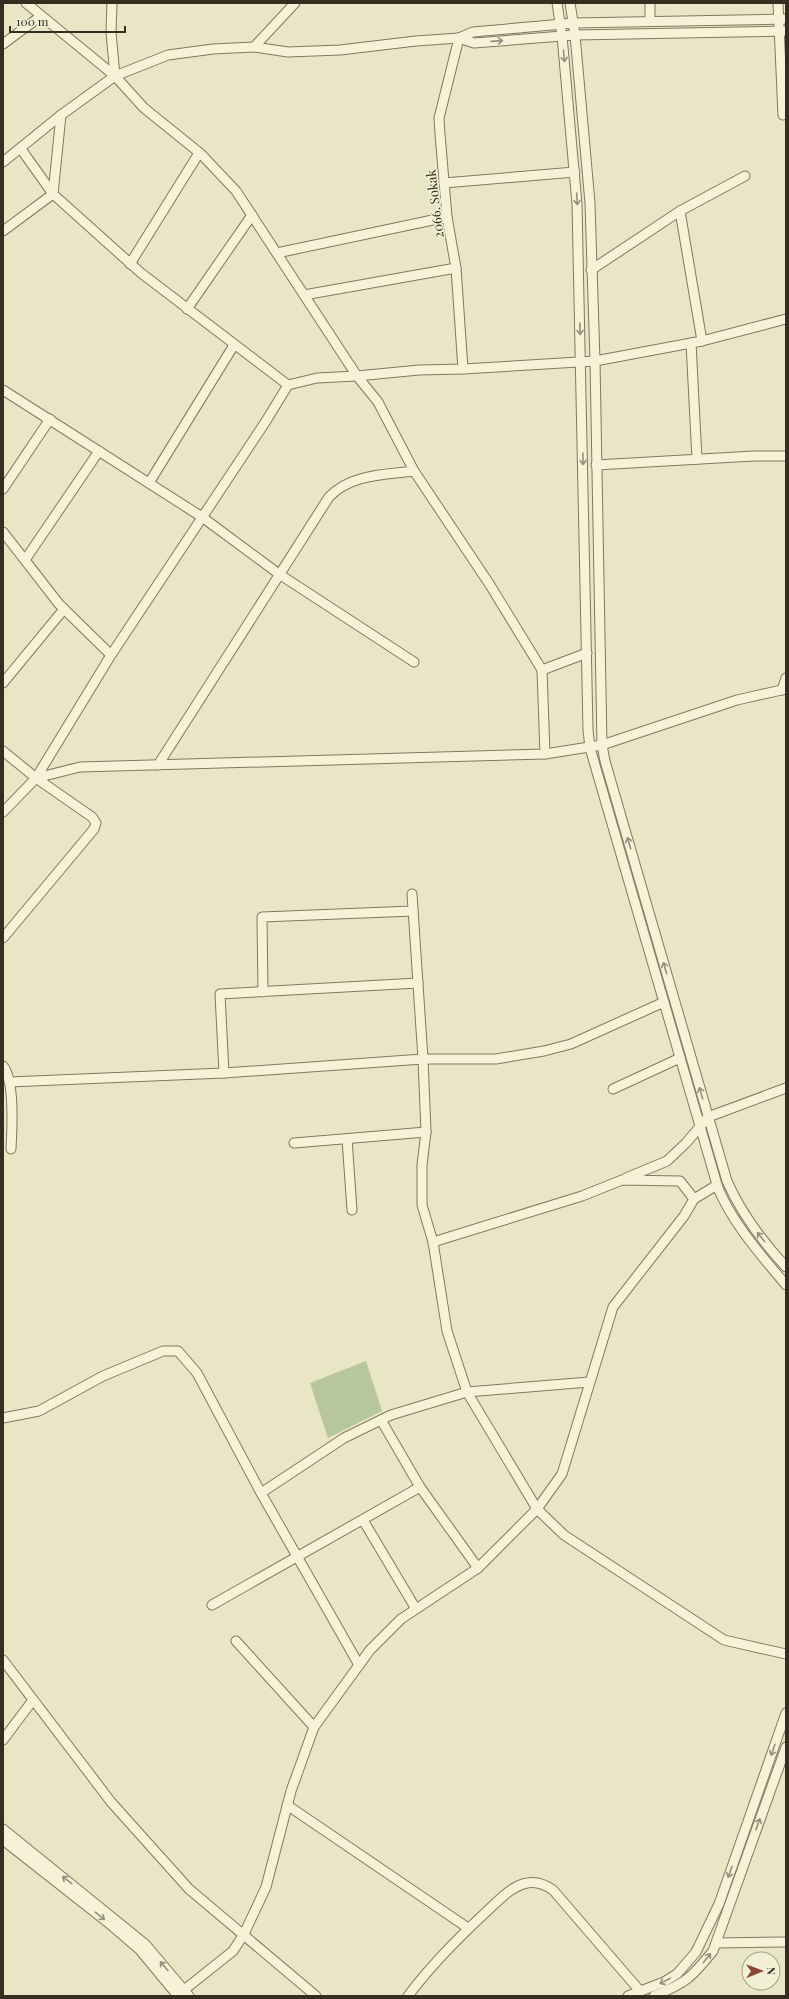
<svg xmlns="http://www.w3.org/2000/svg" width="789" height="1999" viewBox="0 0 789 1999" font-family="'Playfair Display',serif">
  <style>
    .green { fill: #b8c69b }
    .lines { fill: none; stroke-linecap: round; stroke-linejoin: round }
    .minor-casing { stroke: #82785e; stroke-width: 11 }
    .minor { stroke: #f5f2d8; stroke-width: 9 }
    .oneway { stroke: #94907c }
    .labels { text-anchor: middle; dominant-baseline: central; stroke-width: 3.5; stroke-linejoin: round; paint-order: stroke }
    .street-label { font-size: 13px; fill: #342e20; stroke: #f1efd4 }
  </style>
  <rect width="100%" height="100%" fill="#e9e6c6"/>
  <!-- green -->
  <path class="green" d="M 366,1361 L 382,1411 L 328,1438 L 310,1383 Z"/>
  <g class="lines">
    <defs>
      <g id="minor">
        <path d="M 26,3 L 115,76 L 144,108 L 201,154 L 236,191 L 357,376 L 378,402 L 414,471 L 490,585 L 542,670 L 545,754"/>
        <path d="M 112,3 L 111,32 L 115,76"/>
        <path d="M 557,3 L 562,36 L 577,204 L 588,730 L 590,748 L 718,1188 C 733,1224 761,1255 786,1285"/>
        <path d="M 570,3 L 575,35 L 590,203 L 595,361 L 602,745 L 605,761 L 727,1181 C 741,1213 762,1241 786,1267"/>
        <path d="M 778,3 L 783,115 L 786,114"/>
        <path d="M 650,21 L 650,3"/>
        <path d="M 459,38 L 439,118 L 440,134 L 447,217 L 456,268 L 463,369"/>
        <path d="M 459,38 L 473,32 L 574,23 L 786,19"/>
        <path d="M 3,44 L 41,16"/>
        <path d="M 254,47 L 288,52 L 340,50 L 416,41 L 459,38 L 474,43 L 575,35 L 786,31"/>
        <path d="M 21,149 L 53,194 L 141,273 L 288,385"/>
        <path d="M 3,162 L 61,115 L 115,76 L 168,55 L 213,49 L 254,47 L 295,3"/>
        <path d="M 444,183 L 575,172"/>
        <path d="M 680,211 L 702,341"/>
        <path d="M 3,231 L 53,194 L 61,115"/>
        <path d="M 277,253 L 447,217"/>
        <path d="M 130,264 L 199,153"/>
        <path d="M 591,270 L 680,211 L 745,176"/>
        <path d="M 304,295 L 456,268"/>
        <path d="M 187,309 L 252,215"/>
        <path d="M 691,343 L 697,459"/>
        <path d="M 3,390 L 202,517 L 279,574 L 414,662"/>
        <path d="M 596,465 L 754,456 L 786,456"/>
        <path d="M 149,483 L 234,345"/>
        <path d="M 3,489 L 50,419"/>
        <path d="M 3,532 L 59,604 L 111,655"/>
        <path d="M 25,560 L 99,451"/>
        <path d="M 542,670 L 587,653"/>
        <path d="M 3,683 L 64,609"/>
        <path d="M 782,690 L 786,678"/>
        <path d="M 3,751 L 36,778 L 92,817 L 96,823 L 94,829 L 3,938"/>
        <path d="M 158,765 L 329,497 C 351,474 384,475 414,471"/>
        <path d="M 36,778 L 111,655 L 266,421 L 288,385 L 317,378 L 357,376 L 419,370 L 463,369 L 595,361 L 702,341 L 786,319"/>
        <path d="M 3,812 L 36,778 L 80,767 L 545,754 L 602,745 L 737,700 L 786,689"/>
        <path d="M 412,894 L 423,1059 L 426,1132 L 422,1165 L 422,1205 L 433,1242 L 447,1331 L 467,1392 L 537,1509 L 564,1535 L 724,1640 L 786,1654"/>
        <path d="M 263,992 L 262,917 L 413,911"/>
        <path d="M 3,1066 C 15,1080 12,1130 11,1149"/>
        <path d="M 224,1073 L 220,994 L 418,983"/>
        <path d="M 9,1082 L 224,1073 L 423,1059 L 496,1059 L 544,1051 L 571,1044 L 664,1002"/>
        <path d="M 613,1089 L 680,1058"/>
        <path d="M 347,1139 L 352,1210"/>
        <path d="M 294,1143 L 426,1132"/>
        <path d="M 626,1178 L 667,1161 L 686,1143 L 708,1117 L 786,1088"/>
        <path d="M 433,1242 L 582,1196 L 622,1180 L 680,1181 L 694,1199"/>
        <path d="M 3,1418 L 39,1411 L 103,1376 L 163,1351 L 178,1351 L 197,1373 L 261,1493 L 359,1665"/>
        <path d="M 381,1420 L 420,1487 L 478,1568"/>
        <path d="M 261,1493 L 344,1438 L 391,1415 L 467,1392 L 589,1382"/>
        <path d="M 363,1520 L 416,1609"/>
        <path d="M 212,1605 L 420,1487"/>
        <path d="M 236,1641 L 314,1727"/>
        <path d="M 3,1660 L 111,1802 L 189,1889 L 316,1996"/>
        <path d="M 3,1740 L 33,1700"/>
        <path d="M 287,1805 L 468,1928"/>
        <path d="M 3,1829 L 145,1944 L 189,1996"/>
        <path d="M 3,1840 L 111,1925 L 139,1949 L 178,1996"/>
        <path d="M 716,1943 L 786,1942"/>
        <path d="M 184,1990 L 233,1951 L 244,1934 L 266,1887 L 291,1791 L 314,1727 L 370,1650 L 401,1619 L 478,1568 L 537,1509 L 562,1474 L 613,1307 L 684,1216 L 694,1199 L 717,1185"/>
        <path d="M 408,1996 C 431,1965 457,1939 485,1913 C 497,1902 511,1886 527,1883 C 536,1881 546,1885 553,1890 L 640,1991"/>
        <path d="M 628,1996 L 664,1982 L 677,1974 L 696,1952 L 719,1904 L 786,1713"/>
        <path d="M 654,1996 C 686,1983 691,1978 713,1951 L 786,1747"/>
      </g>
    </defs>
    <!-- minor casing -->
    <use href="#minor" class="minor-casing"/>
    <!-- minor -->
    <use href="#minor" class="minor"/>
  </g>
  <!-- one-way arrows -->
  <defs><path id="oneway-shaft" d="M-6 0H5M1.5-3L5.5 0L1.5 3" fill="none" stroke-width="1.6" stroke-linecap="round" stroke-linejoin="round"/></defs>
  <g class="oneway">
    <use href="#oneway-shaft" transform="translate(497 41) rotate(-4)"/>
    <use href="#oneway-shaft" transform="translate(564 56) rotate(85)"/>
    <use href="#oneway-shaft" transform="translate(577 199) rotate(87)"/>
    <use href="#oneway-shaft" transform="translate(580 329) rotate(88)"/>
    <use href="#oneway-shaft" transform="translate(583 459) rotate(89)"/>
    <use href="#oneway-shaft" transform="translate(629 843) rotate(-106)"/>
    <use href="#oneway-shaft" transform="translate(665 968) rotate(-106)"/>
    <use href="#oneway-shaft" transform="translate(701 1093) rotate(-106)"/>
    <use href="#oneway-shaft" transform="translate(761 1237) rotate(-128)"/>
    <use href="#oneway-shaft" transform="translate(773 1750) rotate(109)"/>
    <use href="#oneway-shaft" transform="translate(758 1824) rotate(-70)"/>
    <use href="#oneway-shaft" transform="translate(730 1872) rotate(109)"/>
    <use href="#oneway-shaft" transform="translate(67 1880) rotate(-142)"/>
    <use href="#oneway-shaft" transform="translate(100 1916) rotate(39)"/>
    <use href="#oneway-shaft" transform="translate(707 1958) rotate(-51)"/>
    <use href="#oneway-shaft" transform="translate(164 1966) rotate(-130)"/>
    <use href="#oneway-shaft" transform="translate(665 1981) rotate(152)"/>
  </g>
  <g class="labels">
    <!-- street labels -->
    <g class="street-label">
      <text transform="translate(434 204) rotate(-97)">2066. Sokak</text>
    </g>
  </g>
  <!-- border -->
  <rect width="789" height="1999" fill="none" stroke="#342e20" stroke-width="8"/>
  <!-- north arrow -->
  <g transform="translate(761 1971) rotate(89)"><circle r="19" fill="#f1efd4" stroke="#a5a28c"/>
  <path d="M0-3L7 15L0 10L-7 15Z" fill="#8a4534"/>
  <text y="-6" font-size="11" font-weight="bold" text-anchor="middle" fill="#342e20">N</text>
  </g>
  <!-- scale -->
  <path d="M10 26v6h115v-6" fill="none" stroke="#342e20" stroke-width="2"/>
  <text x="16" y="26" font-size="12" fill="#342e20" stroke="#f1efd4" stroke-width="3" paint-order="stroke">100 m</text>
</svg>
